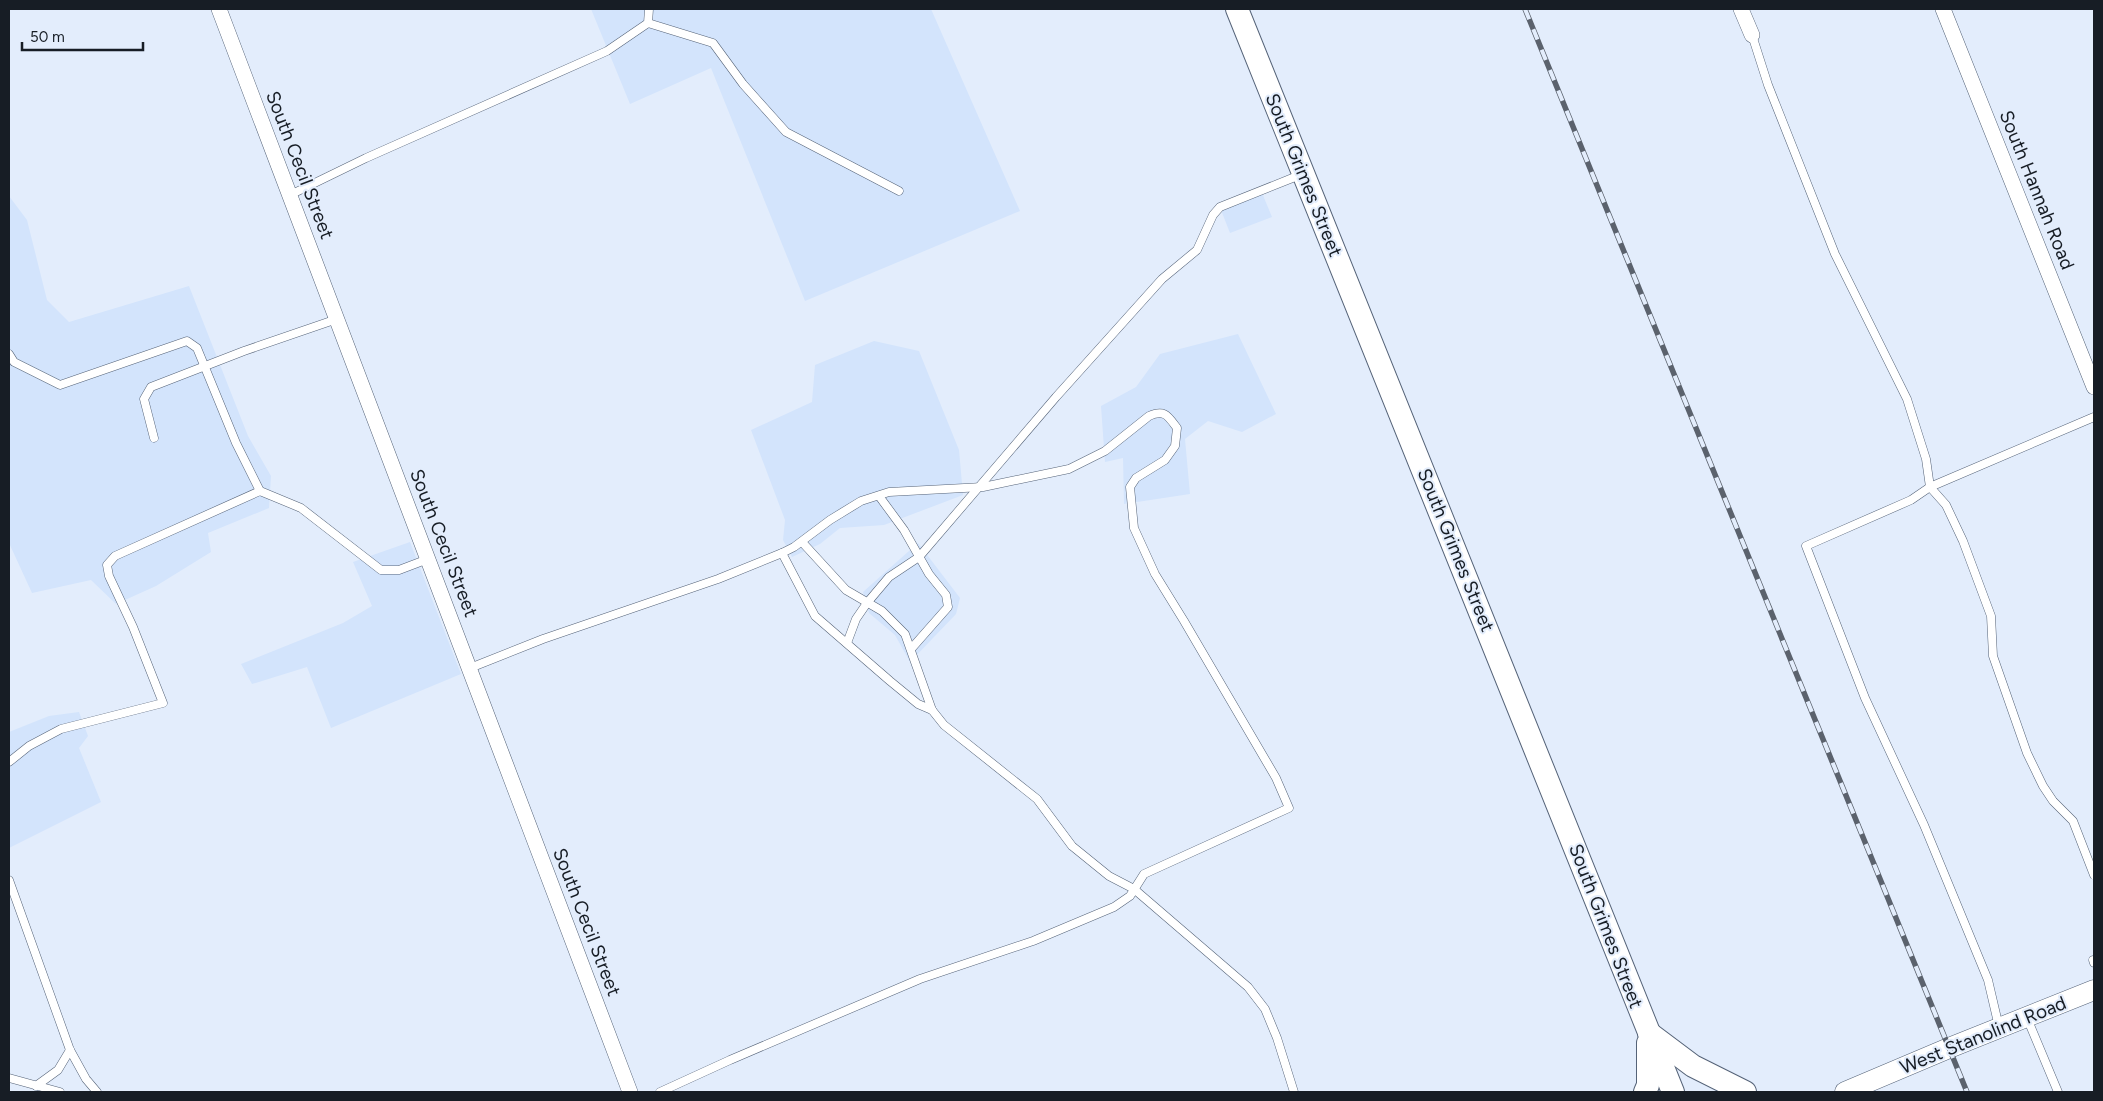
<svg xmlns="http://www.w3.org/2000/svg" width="2103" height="1101" viewBox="0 0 2103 1101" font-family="Figtree,sans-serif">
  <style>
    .built { fill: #d3e4fc }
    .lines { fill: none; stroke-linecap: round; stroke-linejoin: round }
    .service-casing { stroke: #556378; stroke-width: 9 }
    .minor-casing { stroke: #556378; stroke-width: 16 }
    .secondary-casing { stroke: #556378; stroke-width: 21 }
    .primary-casing { stroke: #556378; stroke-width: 24 }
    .service { stroke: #fff; stroke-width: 8 }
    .minor { stroke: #fff; stroke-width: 15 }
    .secondary { stroke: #fff; stroke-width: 20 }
    .primary { stroke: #fff; stroke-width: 22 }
    .rail-casing { stroke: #5b626d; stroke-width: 5.5 }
    .rail { stroke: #e3edfc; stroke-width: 4; stroke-dasharray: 11; stroke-linecap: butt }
    .labels { text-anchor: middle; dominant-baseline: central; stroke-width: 4; stroke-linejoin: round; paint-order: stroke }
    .street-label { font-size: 19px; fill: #171d25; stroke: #e3edfc }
  </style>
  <rect width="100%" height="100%" fill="#e3edfc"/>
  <!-- built -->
  <g class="built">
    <path d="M 591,9 L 931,9 L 1020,211 L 805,301 L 711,68 L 630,104 Z"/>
    <path d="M 1262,193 L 1272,217 L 1230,233 L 1221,210 Z"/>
    <path d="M 9,196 L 27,220 L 47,300 L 69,322 L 189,286 L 248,436 L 271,476 L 269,508 L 208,533 L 211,552 L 156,586 L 116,604 L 91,580 L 32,593 L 9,543 Z"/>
    <path d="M 1238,334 L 1276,414 L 1242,432 L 1208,421 L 1185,439 L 1190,494 L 1124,504 L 1123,458 L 1105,462 L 1101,406 L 1136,387 L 1160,354 Z"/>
    <path d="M 874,341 L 919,351 L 959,450 L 963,495 L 884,525 L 840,528 L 820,544 L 792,557 L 783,540 L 785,520 L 751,430 L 812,402 L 815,365 Z"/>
    <path d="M 410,542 L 461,674 L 331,728 L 307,667 L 252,684 L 241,664 L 343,623 L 372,606 L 353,562 Z"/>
    <path d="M 918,543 L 960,598 L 956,614 L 910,662 L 895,635 L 869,613 L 863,592 Z"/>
    <path d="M 79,712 L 88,736 L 79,748 L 101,802 L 9,848 L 9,732 L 49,716 Z"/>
  </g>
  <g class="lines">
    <defs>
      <g id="service">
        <path d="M 648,23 L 713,43 L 743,84 L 786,132 L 899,191"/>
        <path d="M 1752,35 L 1768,85 L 1835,254 L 1907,399 L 1926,459 L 1930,487 L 1946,505 L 1963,541 L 1991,616 L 1993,656 L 2027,753 L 2043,786 L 2053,801 L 2073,821 L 2094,875"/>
        <path d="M 290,195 L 366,158 L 607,51 L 648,23 L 649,9"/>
        <path d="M 9,354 L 14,362 L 60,385 L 187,341 L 197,348 L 236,443 L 260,491 L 301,508 L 381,570 L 399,570 L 428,559"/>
        <path d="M 154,438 L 144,399 L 151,387 L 244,351 L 337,319"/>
        <path d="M 879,496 L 904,530 L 929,574 L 946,595 L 948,607 L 911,649"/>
        <path d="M 802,542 L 846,590 L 882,611 L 905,634 L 932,710 L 944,725 L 1037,799 L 1072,846 L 1109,876 L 1134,889 L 1248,987 L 1265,1009 L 1277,1038 L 1294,1092"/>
        <path d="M 782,553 L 815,616 L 890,681 L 918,704 L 932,710"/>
        <path d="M 847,643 L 856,619 L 867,603 L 889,577 L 919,557 L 1056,397 L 1162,279 L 1197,250 L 1213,215 L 1220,207 L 1300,175"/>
        <path d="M 470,668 L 543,639 L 718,579 L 782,553 L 794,547 L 830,520 L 861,501 L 889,492 L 983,487 L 1069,469 L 1105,451 L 1149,416 C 1165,409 1168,416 1177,428 L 1175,446 L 1165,460 L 1136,478 L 1130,487 L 1134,528 L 1155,574 L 1184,621 L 1276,778 L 1289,808 L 1144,874 L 1130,896 L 1114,907 L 1033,941 L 920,979 L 730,1060 L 660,1092"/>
        <path d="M 9,762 L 29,746 L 61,729 L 163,703 L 133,627 L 109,576 L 107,565 L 115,556 L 260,491"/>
        <path d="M 9,880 L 70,1050 L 86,1079 L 97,1092"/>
        <path d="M 2093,960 L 2094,963"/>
        <path d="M 2027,1018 L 2058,1092"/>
        <path d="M 1999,1027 L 1988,980 L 1924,825 L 1865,698 L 1806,546 L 1911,500 L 1930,487 L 2094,417"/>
        <path d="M 9,1078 L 60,1092"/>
        <path d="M 36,1086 L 58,1070 L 70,1050"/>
      </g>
      <g id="minor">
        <path d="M 219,9 L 630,1092"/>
        <path d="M 1741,9 L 1752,35"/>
        <path d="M 1943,9 L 2094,387"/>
      </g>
      <path id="secondary" d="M 1845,1092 L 1949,1048 L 2094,990"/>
      <g id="primary">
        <path d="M 1237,9 L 1673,1092"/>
        <path d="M 1649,1033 L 1693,1066 L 1745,1092"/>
        <path d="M 1645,1092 L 1648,1085 L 1648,1043"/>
      </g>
    </defs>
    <!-- service casing -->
    <use href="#service" class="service-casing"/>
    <!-- minor casing -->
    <use href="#minor" class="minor-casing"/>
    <!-- secondary casing -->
    <use href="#secondary" class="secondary-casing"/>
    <!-- primary casing -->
    <use href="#primary" class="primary-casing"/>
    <!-- service -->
    <use href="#service" class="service"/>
    <!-- minor -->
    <use href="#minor" class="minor"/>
    <!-- secondary -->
    <use href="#secondary" class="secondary"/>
    <!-- primary -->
    <use href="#primary" class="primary"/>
    <defs>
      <path id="rail" d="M 1525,9 L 1967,1092"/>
    </defs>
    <!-- rail casing -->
    <use href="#rail" class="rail-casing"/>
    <!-- rail -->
    <use href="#rail" class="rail"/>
  </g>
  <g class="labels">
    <!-- street labels -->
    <g class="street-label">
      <text transform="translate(300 165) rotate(69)">South Cecil Street</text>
      <text transform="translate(1304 175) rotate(68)">South Grimes Street</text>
      <text transform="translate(2037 190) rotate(68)">South Hannah Road</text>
      <text transform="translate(444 543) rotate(69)">South Cecil Street</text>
      <text transform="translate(1456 550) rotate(68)">South Grimes Street</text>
      <text transform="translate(587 922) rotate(69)">South Cecil Street</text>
      <text transform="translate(1606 926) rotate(69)">South Grimes Street</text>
      <text transform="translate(1983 1035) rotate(-22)">West Stanolind Road</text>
    </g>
  </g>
  <!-- border -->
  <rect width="2103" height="1101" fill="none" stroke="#171d25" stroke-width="20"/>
  <!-- scale -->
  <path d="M22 42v8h121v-8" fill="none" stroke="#171d25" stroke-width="2.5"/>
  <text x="30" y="42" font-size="15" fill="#171d25" stroke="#e3edfc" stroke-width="4" paint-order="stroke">50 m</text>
</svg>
